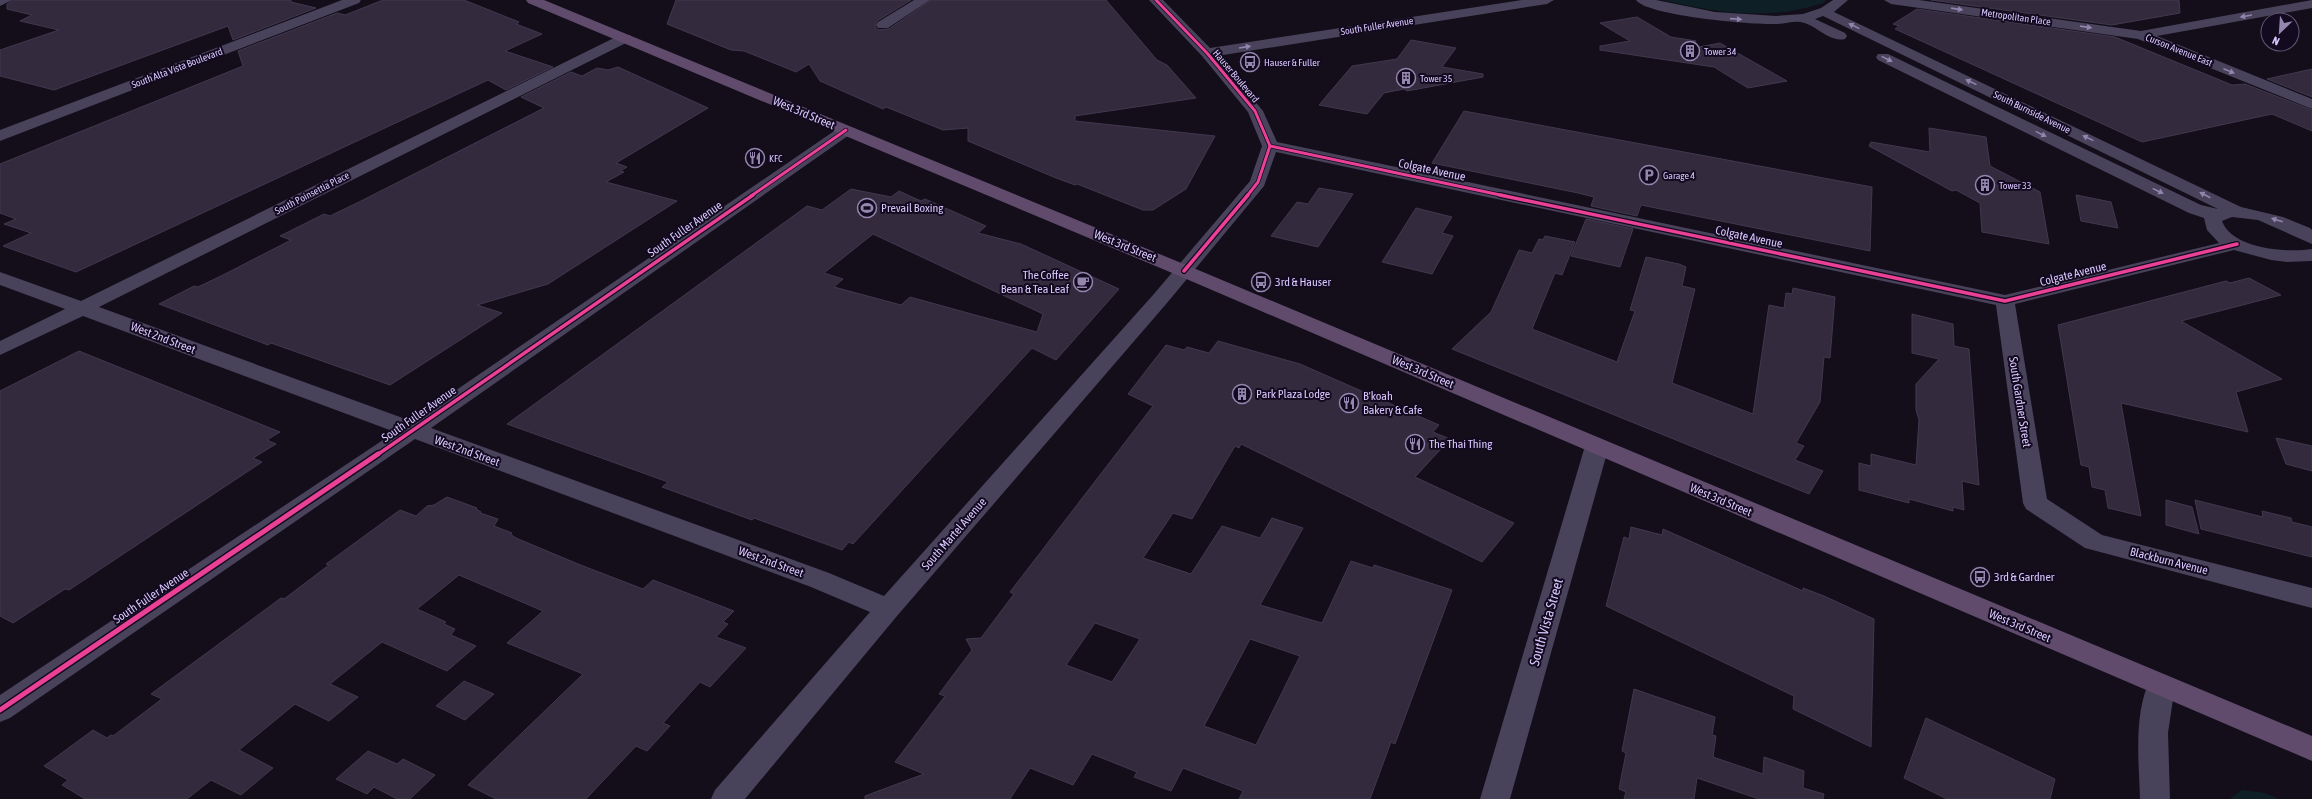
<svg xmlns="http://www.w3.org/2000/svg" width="2312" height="799" viewBox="0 0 2312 799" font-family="'Asap Condensed',sans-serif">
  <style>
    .green { fill: #0e2026 }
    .building { fill: #332b3d; stroke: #41384f; fill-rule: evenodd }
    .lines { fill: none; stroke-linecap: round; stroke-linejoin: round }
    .minor { fill: #49425b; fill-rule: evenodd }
    .major { fill: #604b6d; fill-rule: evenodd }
    .cycleway-far2-casing { stroke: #120a1e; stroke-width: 4.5 }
    .cycleway-far1-casing { stroke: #120a1e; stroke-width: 6 }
    .cycleway-casing { stroke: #120a1e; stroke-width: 8 }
    .cycleway-far2 { stroke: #ea4096; stroke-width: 3 }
    .cycleway-far1 { stroke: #ea4096; stroke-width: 3.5 }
    .cycleway { stroke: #ea4096; stroke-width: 5 }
    .oneway { fill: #9284ad }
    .labels { text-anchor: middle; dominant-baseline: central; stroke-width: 4; stroke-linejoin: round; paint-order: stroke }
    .far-street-label { font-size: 10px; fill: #dac7ff; stroke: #120a1e }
    .far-poi-label { font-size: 10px; fill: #dac7ff; stroke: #120a1e; text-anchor: start }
    .street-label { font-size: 12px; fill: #dac7ff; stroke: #120a1e }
    .poi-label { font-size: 12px; fill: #dac7ff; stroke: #120a1e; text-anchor: start }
    .near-street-label { font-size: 14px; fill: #dac7ff; stroke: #120a1e }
  </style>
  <rect width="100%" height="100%" fill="#130e1a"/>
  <!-- green -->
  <g class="green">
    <path d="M 1663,0 L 1826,0 L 1823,3 C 1770,21 1716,13 1663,0 Z"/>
    <path d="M 2242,790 L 2265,793 L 2279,799 L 2230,799 Z"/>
  </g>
  <!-- building -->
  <g class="building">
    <path d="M 13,0 L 291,0 L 291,2 L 316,8 L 233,40 L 228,26 L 54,90 L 0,76 L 0,50 L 59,30 L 20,21 L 32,15 L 7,9 L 7,4 Z"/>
    <path d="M 383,0 L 464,0 L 519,22 L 516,24 L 542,34 L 505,51 L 553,67 L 506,90 L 488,80 L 76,272 L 3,246 L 31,233 L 4,224 L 16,219 L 0,213 L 0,164 L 243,66 L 238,51 L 337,13 L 345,15 Z"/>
    <path d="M 676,0 L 911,0 L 877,21 L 875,26 L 878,30 L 889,29 L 931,0 L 1106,0 L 1157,60 L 1167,65 L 1196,98 L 1075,116 L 1075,121 L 1215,136 L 1186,189 L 1153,210 L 1143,210 L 1077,184 L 1075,185 L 1056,178 L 968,141 L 968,128 L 943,130 L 886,107 L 883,109 L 820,81 L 809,64 L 796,72 L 744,51 L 731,50 L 667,24 Z"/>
    <path d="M 1931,0 L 2179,0 L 2180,13 L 2112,25 Z"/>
    <path d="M 1917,9 L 2115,37 L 2232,85 L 2245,84 L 2312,110 L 2312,131 L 2272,114 L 2142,142 L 1895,29 L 1899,26 L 1893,24 Z"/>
    <path d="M 1637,17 L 1671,37 L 1696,41 L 1694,48 L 1720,43 L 1787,81 L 1748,88 L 1714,67 L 1600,50 L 1600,46 L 1630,41 L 1600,23 Z"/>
    <path d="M 1411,40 L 1456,48 L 1442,67 L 1483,74 L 1483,77 L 1407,91 L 1404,89 L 1384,93 L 1367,114 L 1319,105 L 1352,66 L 1397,59 Z"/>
    <path d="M 618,67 L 708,108 L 616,163 L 627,167 L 620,171 L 624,172 L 606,182 L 677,201 L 548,284 L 477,305 L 502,313 L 390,385 L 271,343 L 268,345 L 159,304 L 194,286 L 198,287 L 225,274 L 291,240 L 280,236 L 324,214 L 330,216 L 359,202 L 544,108 L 521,97 L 571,72 L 582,76 L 597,68 L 608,70 Z"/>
    <path d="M 2312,69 L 2312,97 L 2267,79 Z"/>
    <path d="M 1464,111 L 1872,187 L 1870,251 L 1641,205 L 1637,216 L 1591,206 L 1594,197 L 1578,193 L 1432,163 Z"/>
    <path d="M 1929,128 L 1986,137 L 1990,166 L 2040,192 L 2049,244 L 1982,232 L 1980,203 L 1956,190 L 1952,191 L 1869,146 L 1871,142 L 1930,152 Z"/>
    <path d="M 1319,188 L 1353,194 L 1318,247 L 1271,236 L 1297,202 L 1308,204 Z"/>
    <path d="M 851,189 L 891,197 L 899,191 L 921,201 L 925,199 L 986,226 L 978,233 L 1021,244 L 1119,289 L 1056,360 L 1032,348 L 853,544 L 849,542 L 842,550 L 754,518 L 752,520 L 662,487 L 668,482 L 507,424 L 807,206 L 822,210 ZM 873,234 L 1043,314 L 1037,332 L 910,297 L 901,305 L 834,287 L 843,279 L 824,273 Z"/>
    <path d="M 2076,195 L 2111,202 L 2118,228 L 2081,221 Z"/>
    <path d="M 1416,208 L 1452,217 L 1442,233 L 1453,236 L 1432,274 L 1382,262 Z"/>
    <path d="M 1586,219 L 1633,229 L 1620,267 L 1571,256 Z"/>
    <path d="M 1545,236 L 1575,242 L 1562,275 L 1555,273 L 1532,329 L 1617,362 L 1635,311 L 1630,310 L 1646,257 L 1679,264 L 1686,267 L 1682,286 L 1695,289 L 1672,383 L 1753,414 L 1769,305 L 1784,308 L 1786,293 L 1792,294 L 1793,288 L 1835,297 L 1830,358 L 1824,357 L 1820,402 L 1796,443 L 1804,446 L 1795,460 L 1823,471 L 1809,494 L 1452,349 L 1491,312 L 1519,250 L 1532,253 L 1539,239 L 1543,240 Z"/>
    <path d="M 2249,278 L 2281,295 L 2181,321 L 2282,379 L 2236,392 L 2248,432 L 2121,403 L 2141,516 L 2108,508 L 2105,490 L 2092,487 L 2089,467 L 2081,465 L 2058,325 L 2226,281 L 2230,283 Z"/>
    <path d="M 1912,314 L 1953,324 L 1954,346 L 1969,349 L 1979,485 L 1962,481 L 1964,510 L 1953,507 L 1953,511 L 1909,499 L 1909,503 L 1859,490 L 1859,463 L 1871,466 L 1871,454 L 1916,465 L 1919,420 L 1916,410 L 1916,384 L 1939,359 L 1912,353 Z"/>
    <path d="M 1218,341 L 1300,364 L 1439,425 L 1433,432 L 1450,439 L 1415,477 L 1514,523 L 1482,562 L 1241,444 L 1239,448 L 1235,446 L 1192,519 L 1173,513 L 1143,558 L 1191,574 L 1222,526 L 1260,538 L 1272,518 L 1303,528 L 1260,605 L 1322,623 L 1351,561 L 1373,568 L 1374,565 L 1452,590 L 1395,744 L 1391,742 L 1370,799 L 1239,799 L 1243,791 L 1183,768 L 1171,791 L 1134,777 L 1137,772 L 1092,754 L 1073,785 L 1030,768 L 1010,799 L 865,799 L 865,796 L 924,774 L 895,762 L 945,696 L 939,694 L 972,650 L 966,639 L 981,638 L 1014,594 L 1010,592 L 1153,406 L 1128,394 L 1166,345 L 1184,350 L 1187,347 L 1209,353 ZM 1095,623 L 1140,639 L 1112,682 L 1066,665 ZM 1250,639 L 1300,656 L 1256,745 L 1204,726 Z"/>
    <path d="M 79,351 L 280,432 L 267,440 L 276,444 L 253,458 L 262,462 L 69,590 L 65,589 L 13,623 L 0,616 L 0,391 Z"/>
    <path d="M 2276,438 L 2312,446 L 2312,471 L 2286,464 Z"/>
    <path d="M 447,497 L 477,508 L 476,509 L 481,512 L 480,513 L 498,519 L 494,526 L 512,533 L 510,534 L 516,538 L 578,564 L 643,589 L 653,580 L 734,611 L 723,622 L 728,624 L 716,637 L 746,648 L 710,687 L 700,682 L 663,723 L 670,726 L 647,751 L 636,746 L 586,799 L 496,799 L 468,785 L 583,674 L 507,643 L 543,611 L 459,575 L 417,609 L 446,622 L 444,624 L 455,629 L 451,635 L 476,646 L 447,671 L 382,642 L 330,684 L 358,697 L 329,721 L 295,704 L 239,750 L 273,768 L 241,795 L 211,780 L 187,799 L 85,799 L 62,785 L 68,780 L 44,766 L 93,730 L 107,738 L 111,735 L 113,736 L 162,699 L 151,694 L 281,598 L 284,599 L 329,565 L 326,564 L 400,510 L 416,516 L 427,506 L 434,505 Z"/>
    <path d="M 2166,500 L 2192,507 L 2199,534 L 2166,525 Z"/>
    <path d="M 2195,500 L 2263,517 L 2262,511 L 2291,518 L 2292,522 L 2312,527 L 2312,557 L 2201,529 Z"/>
    <path d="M 1631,527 L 1662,535 L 1663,529 L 1803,591 L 1803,588 L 1824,596 L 1874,619 L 1871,747 L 1793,709 L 1794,696 L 1606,606 L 1624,537 L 1629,539 Z"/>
    <path d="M 464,681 L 494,694 L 465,720 L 436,706 Z"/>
    <path d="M 1634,689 L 1715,717 L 1712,735 L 1716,736 L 1713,757 L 1763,774 L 1764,757 L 1804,771 L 1803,788 L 1824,794 L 1823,799 L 1759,799 L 1697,778 L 1694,799 L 1624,799 L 1626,792 L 1619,789 L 1626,753 L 1622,751 Z"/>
    <path d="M 1926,718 L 2055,779 L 2050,799 L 1947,799 L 1904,778 Z"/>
    <path d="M 368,751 L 397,764 L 403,759 L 435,775 L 410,799 L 397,799 L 374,787 L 367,794 L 336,779 Z"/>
  </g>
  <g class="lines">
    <!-- minor -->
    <g class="minor">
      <path d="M 0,0 L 12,0 L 0,6 Z"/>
      <path d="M 342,0 L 361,0 L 359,3 L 0,141 L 0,130 Z"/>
      <path d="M 914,0 L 930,0 L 888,28 L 878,28 L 876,25 L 878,22 Z"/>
      <path d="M 1149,0 L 1163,0 L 1210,48 L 1522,0 L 1554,0 L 1547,4 L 1217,56 L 1263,111 L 1277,142 L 2005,295 L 2219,243 L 2207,230 L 2204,218 L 2189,213 L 1878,60 L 1876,57 L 1878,54 L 1888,54 L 2201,205 L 2218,209 L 1823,16 L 1815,19 L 1845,33 L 1847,36 L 1845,39 C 1829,43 1816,24 1800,22 C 1793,21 1784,24 1776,24 C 1754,25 1647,16 1636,0 L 1656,0 L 1715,12 L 1776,16 L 1803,14 L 1821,8 L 1833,0 L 1848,0 L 1834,12 L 2241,207 L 2283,217 L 2310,228 L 2312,230 L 2312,244 L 2258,220 L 2232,217 L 2222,221 C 2232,249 2287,253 2312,249 L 2312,261 L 2287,262 L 2271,260 L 2234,250 L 2015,304 L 2047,499 L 2102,535 L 2312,588 L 2312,608 L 2085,548 L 2026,509 L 2023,503 L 1996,305 L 1276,152 L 1264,186 L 1167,303 L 897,616 L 745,799 L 711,799 L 715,790 L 870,612 L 811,587 L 415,439 L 10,718 L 0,722 L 0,695 L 395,432 L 83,316 L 0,355 L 0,341 L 65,309 L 0,285 L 0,272 L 81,301 L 620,35 L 630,35 L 632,38 L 630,41 L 99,307 L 411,421 L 840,127 L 852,127 L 854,130 L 852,133 L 431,428 L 829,573 L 884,596 L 1153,295 L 1250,181 L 1262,146 L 1248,112 L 1202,56 Z"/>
      <path d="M 1884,0 L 1919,0 L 2141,31 L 2312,0 L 2312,8 L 2157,36 L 2312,99 L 2312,109 L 2138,39 L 1891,4 Z"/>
      <path d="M 1597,439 L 1605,441 L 1609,446 L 1510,799 L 1480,799 L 1585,446 L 1589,441 Z"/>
      <path d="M 2161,675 L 2171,678 L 2175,686 L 2168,733 L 2170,799 L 2140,799 C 2139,762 2133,712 2151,678 Z"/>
    </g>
    <!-- major -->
    <path class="major" d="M 526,0 L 544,0 L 1191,267 L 2312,736 L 2312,761 L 1177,275 L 528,3 Z"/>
    <defs>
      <g id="cycleway-far2">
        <path d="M 1156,0 L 1207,53 L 1255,111 L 1270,146 L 1258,182 L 1247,196"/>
        <path d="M 1270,146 L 1505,196"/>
        <path d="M 751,196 L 846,130"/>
      </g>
      <g id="cycleway-far1">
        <path d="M 1500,195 L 2005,301 L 2237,244"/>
        <path d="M 1184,271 L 1248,195"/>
        <path d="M 377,455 L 753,195"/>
      </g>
      <path id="cycleway" d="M 0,710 L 378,454"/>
    </defs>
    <!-- cycleway-far2 casing -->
    <use href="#cycleway-far2" class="cycleway-far2-casing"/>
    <!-- cycleway-far1 casing -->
    <use href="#cycleway-far1" class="cycleway-far1-casing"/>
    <!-- cycleway casing -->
    <use href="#cycleway" class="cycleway-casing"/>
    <!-- cycleway-far2 -->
    <use href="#cycleway-far2" class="cycleway-far2"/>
    <!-- cycleway-far1 -->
    <use href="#cycleway-far1" class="cycleway-far1"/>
    <!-- cycleway -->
    <use href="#cycleway" class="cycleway"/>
  </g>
  <!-- one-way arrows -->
  <defs><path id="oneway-solid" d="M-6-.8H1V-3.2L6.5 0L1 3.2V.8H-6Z"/></defs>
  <g class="oneway">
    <use href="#oneway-solid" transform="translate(1957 9) rotate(8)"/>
    <use href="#oneway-solid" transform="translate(2246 16) rotate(170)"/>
    <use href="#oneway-solid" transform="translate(1736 19) rotate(4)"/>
    <use href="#oneway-solid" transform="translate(1854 26) rotate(-154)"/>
    <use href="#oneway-solid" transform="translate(2086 27) rotate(8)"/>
    <use href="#oneway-solid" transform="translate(1245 47) rotate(-9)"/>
    <use href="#oneway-solid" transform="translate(1887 59) rotate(26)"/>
    <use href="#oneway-solid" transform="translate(2229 71) rotate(22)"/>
    <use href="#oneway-solid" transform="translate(1971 82) rotate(-154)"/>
    <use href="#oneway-solid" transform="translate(2041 134) rotate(26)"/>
    <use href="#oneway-solid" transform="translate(2088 138) rotate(-154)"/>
    <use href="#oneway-solid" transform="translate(2158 191) rotate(26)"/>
    <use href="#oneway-solid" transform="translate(2205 195) rotate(-153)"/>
    <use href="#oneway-solid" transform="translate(2277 220) rotate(-162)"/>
  </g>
  <!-- icons -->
  <defs>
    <symbol id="building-ring" viewBox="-11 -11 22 22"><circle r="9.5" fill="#120a1e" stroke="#9486af" stroke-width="1.5"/><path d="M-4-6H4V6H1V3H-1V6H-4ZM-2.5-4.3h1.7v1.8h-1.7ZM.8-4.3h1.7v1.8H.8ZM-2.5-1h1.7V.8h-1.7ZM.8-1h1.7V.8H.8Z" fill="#9486af"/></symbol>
    <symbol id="bus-ring" viewBox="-11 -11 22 22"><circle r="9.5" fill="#120a1e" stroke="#9486af" stroke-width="1.5"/><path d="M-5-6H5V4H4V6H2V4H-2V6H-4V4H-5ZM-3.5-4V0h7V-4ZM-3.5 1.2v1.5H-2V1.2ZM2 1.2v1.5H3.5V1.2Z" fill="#9486af"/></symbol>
    <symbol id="restaurant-ring" viewBox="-11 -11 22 22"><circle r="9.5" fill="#120a1e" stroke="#9486af" stroke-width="1.5"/><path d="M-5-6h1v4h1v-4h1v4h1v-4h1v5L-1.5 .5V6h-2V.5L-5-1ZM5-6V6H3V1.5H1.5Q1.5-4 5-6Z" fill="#9486af"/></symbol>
    <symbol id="parking-ring" viewBox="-11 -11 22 22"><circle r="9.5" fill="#120a1e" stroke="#9486af" stroke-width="1.5"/><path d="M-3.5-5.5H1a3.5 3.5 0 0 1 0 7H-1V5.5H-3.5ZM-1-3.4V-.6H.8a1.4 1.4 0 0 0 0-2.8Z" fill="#9486af"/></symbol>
    <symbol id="stadium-ring" viewBox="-11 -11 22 22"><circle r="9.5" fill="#120a1e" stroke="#9486af" stroke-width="1.5"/><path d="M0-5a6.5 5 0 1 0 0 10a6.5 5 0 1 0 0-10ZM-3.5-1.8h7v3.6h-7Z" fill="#9486af"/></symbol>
    <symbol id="cafe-ring" viewBox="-11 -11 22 22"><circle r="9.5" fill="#120a1e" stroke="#9486af" stroke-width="1.5"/><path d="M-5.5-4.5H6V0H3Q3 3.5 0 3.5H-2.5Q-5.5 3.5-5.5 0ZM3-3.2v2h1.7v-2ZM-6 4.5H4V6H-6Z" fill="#9486af"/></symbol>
  </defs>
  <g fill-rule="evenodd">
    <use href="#building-ring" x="1679" y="40" width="22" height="22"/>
    <use href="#bus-ring" x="1239" y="51" width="22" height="22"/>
    <use href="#building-ring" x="1395" y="67" width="22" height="22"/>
    <use href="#restaurant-ring" x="744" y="147" width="22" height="22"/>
    <use href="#parking-ring" x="1638" y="164" width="22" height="22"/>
    <use href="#building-ring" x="1974" y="174" width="22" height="22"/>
    <use href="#stadium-ring" x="856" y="197" width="22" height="22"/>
    <use href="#cafe-ring" x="1072" y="271" width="22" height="22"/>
    <use href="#bus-ring" x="1250" y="271" width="22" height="22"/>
    <use href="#building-ring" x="1231" y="383" width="22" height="22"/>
    <use href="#restaurant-ring" x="1338" y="392" width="22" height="22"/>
    <use href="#restaurant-ring" x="1404" y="433" width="22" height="22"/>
    <use href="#bus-ring" x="1969" y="566" width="22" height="22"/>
  </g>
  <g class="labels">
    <!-- far-street labels -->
    <g class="far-street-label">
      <text transform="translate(2016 17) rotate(8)">Metropolitan Place</text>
      <text transform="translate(1377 26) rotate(-9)">South Fuller Avenue</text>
      <text transform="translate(2179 50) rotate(22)">Curson Avenue East</text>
      <text transform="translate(177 68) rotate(-21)">South Alta Vista Boulevard</text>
      <text transform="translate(1236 76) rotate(50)">Hauser Boulevard</text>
      <text transform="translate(2032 112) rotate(26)">South Burnside Avenue</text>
      <text transform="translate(312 193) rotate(-27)">South Poinsettia Place</text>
    </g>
    <!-- far-poi labels -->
    <g class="far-poi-label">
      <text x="1704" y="51">Tower 34</text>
      <text x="1264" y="62">Hauser &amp; Fuller</text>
      <text x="1420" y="78">Tower 35</text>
      <text x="769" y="158">KFC</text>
      <text x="1663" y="175">Garage 4</text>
      <text x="1999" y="185">Tower 33</text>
    </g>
    <!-- street labels -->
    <g class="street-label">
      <text transform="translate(804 113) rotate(23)">West 3rd Street</text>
      <text transform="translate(1432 170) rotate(12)">Colgate Avenue</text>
      <text transform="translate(685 229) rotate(-35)">South Fuller Avenue</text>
      <text transform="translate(1749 237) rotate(12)">Colgate Avenue</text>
      <text transform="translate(1125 246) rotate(22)">West 3rd Street</text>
      <text transform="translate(2073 274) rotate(-14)">Colgate Avenue</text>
      <text transform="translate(163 338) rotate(21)">West 2nd Street</text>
      <text transform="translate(1423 372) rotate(23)">West 3rd Street</text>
      <text transform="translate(2020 402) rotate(81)">South Gardner Street</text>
      <text transform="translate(419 414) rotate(-35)">South Fuller Avenue</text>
      <text transform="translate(467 451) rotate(20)">West 2nd Street</text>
      <text transform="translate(1721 500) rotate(23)">West 3rd Street</text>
      <text transform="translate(954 534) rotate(-49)">South Martel Avenue</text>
      <text transform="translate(2169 561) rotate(14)">Blackburn Avenue</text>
      <text transform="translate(771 562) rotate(20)">West 2nd Street</text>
      <text transform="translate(151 596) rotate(-34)">South Fuller Avenue</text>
      <text transform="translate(2020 626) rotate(23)">West 3rd Street</text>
    </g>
    <!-- poi labels -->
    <g class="poi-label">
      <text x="881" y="208">Prevail Boxing</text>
      <text x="1069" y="275" text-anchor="end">The Coffee<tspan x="1069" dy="14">Bean &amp; Tea Leaf</tspan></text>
      <text x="1275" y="282">3rd &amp; Hauser</text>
      <text x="1256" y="394">Park Plaza Lodge</text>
      <text x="1363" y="396">B'koah<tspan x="1363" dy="14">Bakery &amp; Cafe</tspan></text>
      <text x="1429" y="444">The Thai Thing</text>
      <text x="1994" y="577">3rd &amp; Gardner</text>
    </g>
    <!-- near-street labels -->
    <g class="near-street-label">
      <text transform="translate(1546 622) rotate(-74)">South Vista Street</text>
    </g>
  </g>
  <!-- north arrow -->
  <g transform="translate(2280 32) rotate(205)"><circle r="19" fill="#120a1e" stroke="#625678"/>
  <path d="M0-3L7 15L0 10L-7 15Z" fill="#9486af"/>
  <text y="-6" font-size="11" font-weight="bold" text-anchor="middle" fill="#dac7ff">N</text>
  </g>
</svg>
